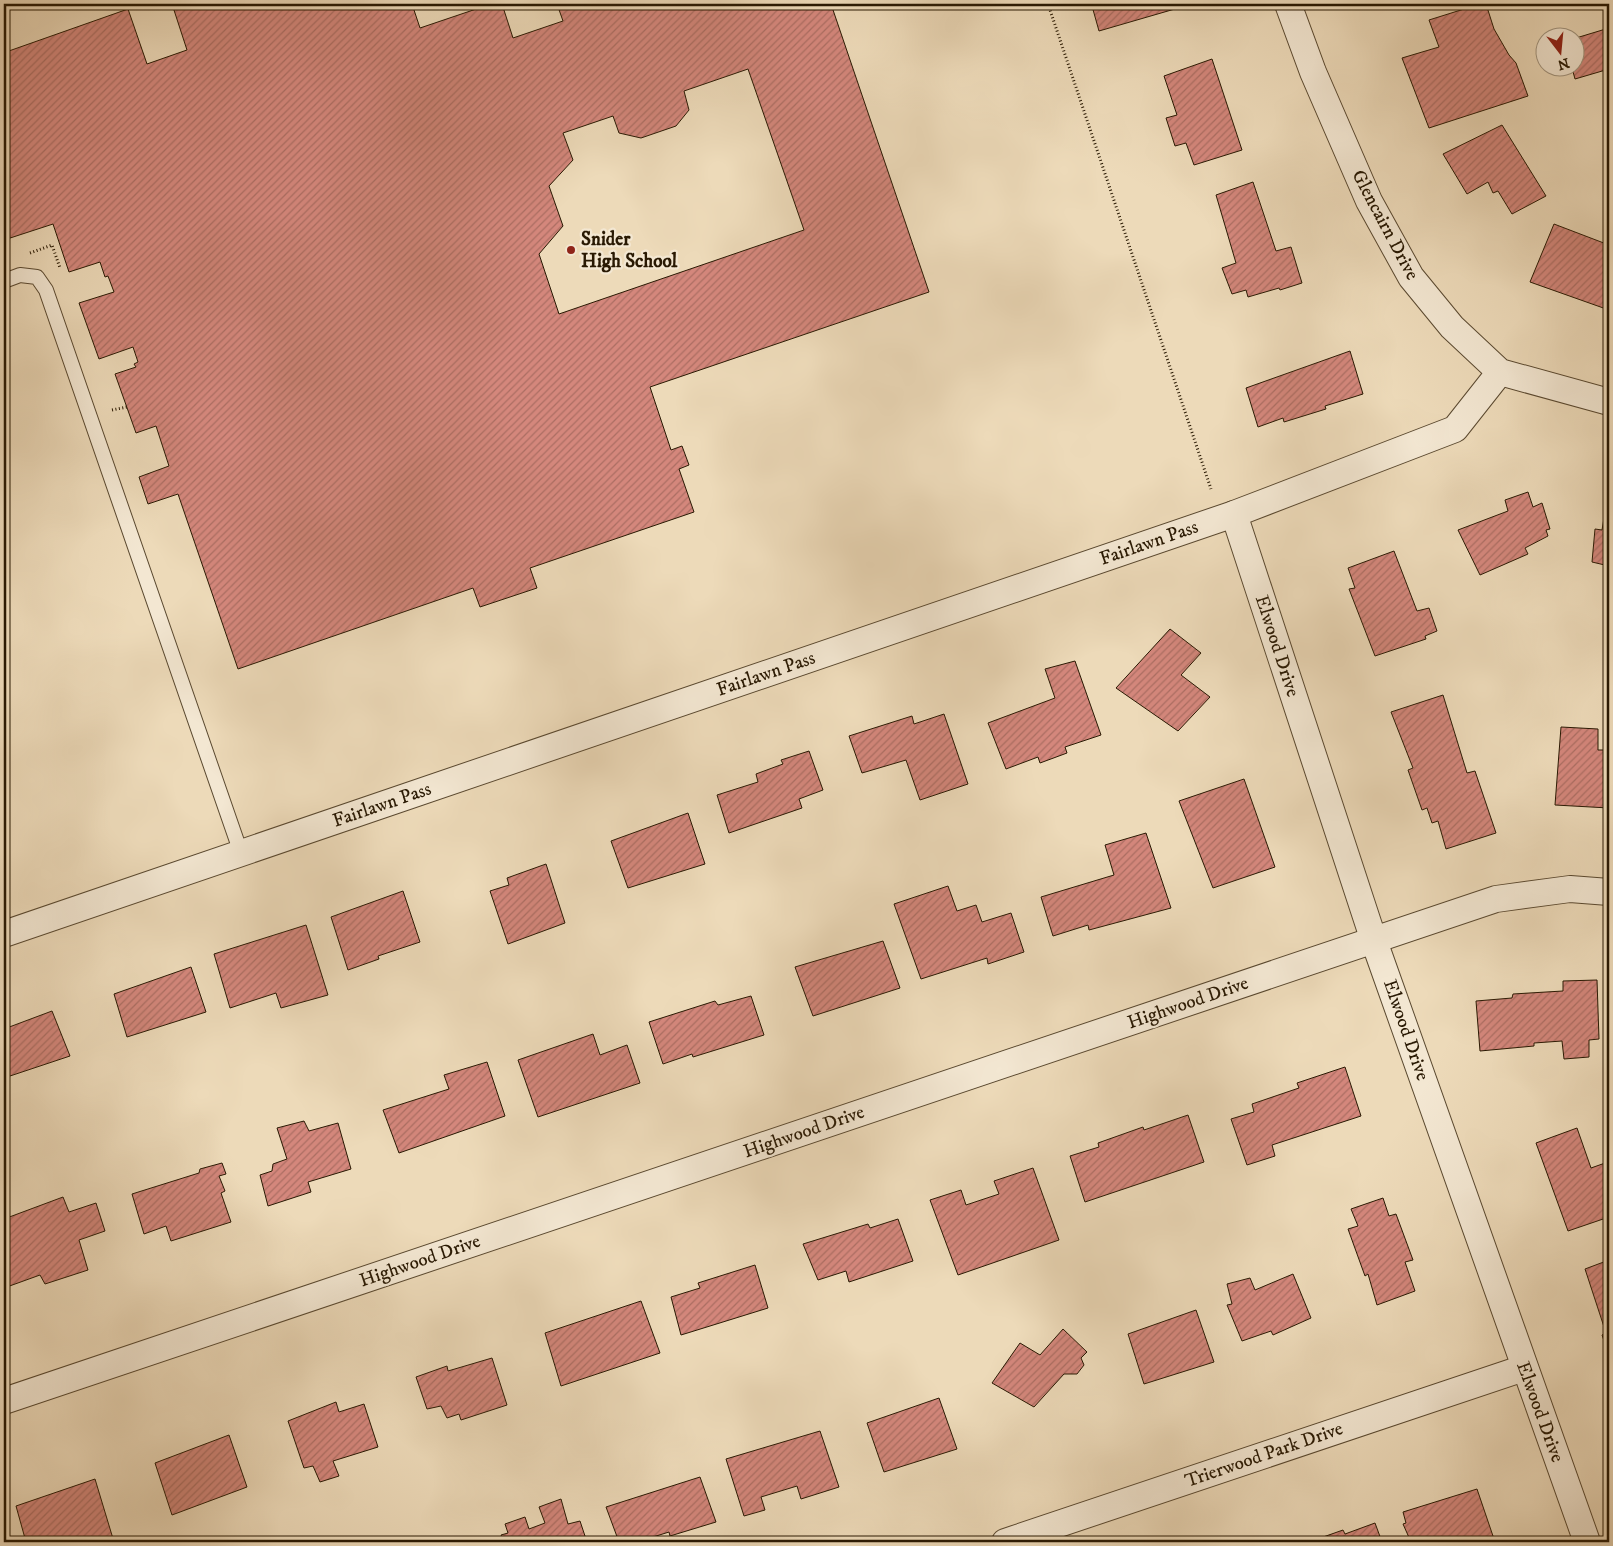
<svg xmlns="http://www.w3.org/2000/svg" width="1613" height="1546" viewBox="0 0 1613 1546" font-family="'IM FELL DW Pica',serif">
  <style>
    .building { fill: url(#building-hatch); stroke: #291903; fill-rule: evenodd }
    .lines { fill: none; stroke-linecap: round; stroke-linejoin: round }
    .lane-casing { stroke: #5a4930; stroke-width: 16 }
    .street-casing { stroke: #5a4930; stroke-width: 28 }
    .path { stroke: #291903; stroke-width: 3; stroke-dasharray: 1 2.5; stroke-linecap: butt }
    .lane { stroke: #f3e7d2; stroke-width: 14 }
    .street { stroke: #f3e7d2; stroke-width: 26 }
    .poi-dot { fill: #8f2418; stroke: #f3e7d2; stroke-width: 2 }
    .labels { text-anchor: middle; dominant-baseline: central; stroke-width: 4.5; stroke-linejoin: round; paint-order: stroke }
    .street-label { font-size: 19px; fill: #291903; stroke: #f3e7d2 }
    .poi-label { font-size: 19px; font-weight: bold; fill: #291903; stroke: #f3e7d2; text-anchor: start }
  </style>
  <defs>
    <pattern id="building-hatch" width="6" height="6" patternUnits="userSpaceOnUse" patternTransform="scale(1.25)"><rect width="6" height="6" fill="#d4877c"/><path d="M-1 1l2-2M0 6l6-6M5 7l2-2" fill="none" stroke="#ac6e63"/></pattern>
  </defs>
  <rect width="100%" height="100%" fill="#eddab9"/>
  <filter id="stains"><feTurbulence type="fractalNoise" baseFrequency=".004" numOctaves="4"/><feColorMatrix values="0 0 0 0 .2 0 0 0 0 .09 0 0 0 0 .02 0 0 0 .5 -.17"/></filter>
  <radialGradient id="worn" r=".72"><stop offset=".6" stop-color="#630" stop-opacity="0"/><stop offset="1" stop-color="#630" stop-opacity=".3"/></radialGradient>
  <!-- building -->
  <g class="building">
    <path d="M 172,4 L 412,4 L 420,28 L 491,4 L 502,4 L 513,38 L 563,21 L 557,4 L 831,4 L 929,292 L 650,387 L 671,450 L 682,446 L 689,465 L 679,469 L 694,512 L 530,568 L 537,588 L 480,607 L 473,588 L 238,669 L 178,494 L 148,504 L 139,477 L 169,466 L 156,426 L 136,433 L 115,374 L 136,367 L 134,364 L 138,362 L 133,347 L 99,359 L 79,303 L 114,292 L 108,276 L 105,277 L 100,262 L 69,272 L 53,224 L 4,240 L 4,44 L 6,52 L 128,9 L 147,64 L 187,50 ZM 748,69 L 804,230 L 559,314 L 539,254 L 563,226 L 549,186 L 573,160 L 563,133 L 613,116 L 619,133 L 641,138 L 676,126 L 689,110 L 684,91 Z"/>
    <path d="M 1099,4 L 1192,4 L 1099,31 L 1092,6 Z"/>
    <path d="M 1480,4 L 1486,4 L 1494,29 L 1509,55 L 1516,63 L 1528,96 L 1429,128 L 1402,58 L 1439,47 L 1429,20 Z"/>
    <path d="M 1609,28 L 1609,69 L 1575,79 L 1572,68 L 1576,68 L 1576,38 Z"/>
    <path d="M 1212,59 L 1242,150 L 1194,165 L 1186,143 L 1175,146 L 1166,118 L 1177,115 L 1164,76 Z"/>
    <path d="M 1502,125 L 1546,196 L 1512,214 L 1498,191 L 1493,193 L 1488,182 L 1467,194 L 1443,154 Z"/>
    <path d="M 1253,182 L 1276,251 L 1291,247 L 1302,283 L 1280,290 L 1279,288 L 1248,297 L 1246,290 L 1232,294 L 1222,268 L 1236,263 L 1216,195 Z"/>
    <path d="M 1554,224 L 1609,245 L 1609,310 L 1530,282 Z"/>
    <path d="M 1350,351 L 1363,394 L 1325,406 L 1326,409 L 1284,422 L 1283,418 L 1258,427 L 1246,388 Z"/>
    <path d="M 1528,492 L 1533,507 L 1542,503 L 1550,529 L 1546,530 L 1548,536 L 1525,548 L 1528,554 L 1480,575 L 1458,530 L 1508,511 L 1505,500 Z"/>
    <path d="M 1608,494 L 1609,494 L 1609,566 L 1592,562 L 1595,529 L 1602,530 Z"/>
    <path d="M 1394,551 L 1417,611 L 1429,608 L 1437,631 L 1425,636 L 1426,639 L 1375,656 L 1349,589 L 1355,588 L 1348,568 Z"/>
    <path d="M 1170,629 L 1201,653 L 1181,675 L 1210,697 L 1178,731 L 1116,688 Z"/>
    <path d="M 1075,661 L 1101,735 L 1065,747 L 1067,753 L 1040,763 L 1038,757 L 1006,769 L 988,723 L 1055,698 L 1045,669 Z"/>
    <path d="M 1443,695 L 1467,773 L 1475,771 L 1496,833 L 1446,849 L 1438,821 L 1432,823 L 1427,808 L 1422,810 L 1408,770 L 1413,768 L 1391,712 Z"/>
    <path d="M 944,714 L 968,784 L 920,800 L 906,760 L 862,773 L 849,736 L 912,716 L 914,724 Z"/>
    <path d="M 1561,727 L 1598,729 L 1598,750 L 1609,750 L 1609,808 L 1555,805 Z"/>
    <path d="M 809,751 L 823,790 L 799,799 L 802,808 L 729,833 L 717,795 L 758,782 L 756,774 L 783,764 L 781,760 Z"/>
    <path d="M 1244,779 L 1275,867 L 1213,888 L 1179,801 Z"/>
    <path d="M 688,813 L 705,864 L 628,888 L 611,841 Z"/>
    <path d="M 1146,833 L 1171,908 L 1089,930 L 1088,925 L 1053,936 L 1041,897 L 1114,875 L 1105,845 Z"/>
    <path d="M 546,864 L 565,923 L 508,944 L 490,891 L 509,885 L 507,878 Z"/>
    <path d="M 948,886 L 957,911 L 976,905 L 982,922 L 1011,913 L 1024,952 L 988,964 L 987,958 L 921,979 L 894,904 Z"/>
    <path d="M 403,891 L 420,942 L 378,956 L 379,959 L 348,970 L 331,917 Z"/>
    <path d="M 306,925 L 328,995 L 281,1008 L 276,993 L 230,1008 L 214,954 Z"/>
    <path d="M 883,941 L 900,988 L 813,1016 L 795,967 Z"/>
    <path d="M 191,967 L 206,1012 L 127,1037 L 114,994 Z"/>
    <path d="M 1597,980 L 1599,1039 L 1589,1040 L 1589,1057 L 1564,1059 L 1562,1041 L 1534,1043 L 1534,1046 L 1480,1051 L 1476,1001 L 1512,998 L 1513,994 L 1563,991 L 1563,981 Z"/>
    <path d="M 751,996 L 764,1035 L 693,1057 L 692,1054 L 663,1064 L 649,1022 L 715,1001 L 718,1005 Z"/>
    <path d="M 52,1011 L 70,1056 L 4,1078 L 4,1029 Z"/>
    <path d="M 593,1034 L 600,1055 L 627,1045 L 640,1083 L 538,1117 L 518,1060 Z"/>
    <path d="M 487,1062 L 505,1116 L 399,1153 L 383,1110 L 449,1089 L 444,1075 Z"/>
    <path d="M 1345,1067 L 1361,1116 L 1272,1145 L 1275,1156 L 1247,1165 L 1231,1119 L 1254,1112 L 1252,1104 L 1299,1088 L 1297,1083 Z"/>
    <path d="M 1188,1115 L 1204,1162 L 1085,1202 L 1070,1156 L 1099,1147 L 1098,1143 L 1143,1127 L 1144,1130 Z"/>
    <path d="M 304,1121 L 309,1131 L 338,1123 L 351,1169 L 308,1182 L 311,1192 L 268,1206 L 260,1175 L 272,1171 L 273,1164 L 287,1159 L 277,1128 Z"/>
    <path d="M 1577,1128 L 1591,1168 L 1608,1162 L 1609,1217 L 1568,1231 L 1536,1143 Z"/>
    <path d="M 222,1163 L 226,1174 L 219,1176 L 225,1191 L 221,1193 L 231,1222 L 171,1241 L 166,1226 L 144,1234 L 132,1194 L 199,1173 L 200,1169 Z"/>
    <path d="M 1033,1168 L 1059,1240 L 958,1275 L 930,1200 L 961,1190 L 966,1205 L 999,1194 L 994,1181 Z"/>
    <path d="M 63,1197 L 69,1212 L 96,1203 L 105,1231 L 79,1240 L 88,1270 L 45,1284 L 40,1275 L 4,1288 L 4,1219 Z"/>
    <path d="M 1383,1198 L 1389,1216 L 1396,1214 L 1413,1260 L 1405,1262 L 1415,1291 L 1377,1305 L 1368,1274 L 1365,1276 L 1348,1229 L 1358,1226 L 1351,1209 Z"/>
    <path d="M 898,1219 L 913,1261 L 849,1282 L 846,1271 L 818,1280 L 803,1244 L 868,1224 L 870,1228 Z"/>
    <path d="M 1609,1260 L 1609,1355 L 1602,1335 L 1606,1333 L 1585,1269 Z"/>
    <path d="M 755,1265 L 768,1308 L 681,1335 L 671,1297 L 700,1288 L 698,1283 Z"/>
    <path d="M 1293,1274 L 1311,1318 L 1273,1335 L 1271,1331 L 1242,1341 L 1227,1305 L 1232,1304 L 1227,1284 L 1250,1278 L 1255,1290 Z"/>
    <path d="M 641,1301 L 660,1353 L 561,1386 L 545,1333 Z"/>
    <path d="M 1196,1310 L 1214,1362 L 1144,1384 L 1128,1334 Z"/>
    <path d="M 1063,1329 L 1087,1352 L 1081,1358 L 1084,1365 L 1077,1374 L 1064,1374 L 1034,1407 L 992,1383 L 1020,1343 L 1040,1355 Z"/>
    <path d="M 492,1358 L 507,1405 L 461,1420 L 459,1414 L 447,1418 L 441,1406 L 427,1409 L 416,1377 L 447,1366 L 448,1371 Z"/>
    <path d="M 939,1398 L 957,1449 L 884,1472 L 867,1423 Z"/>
    <path d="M 336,1402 L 339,1412 L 364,1404 L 378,1447 L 333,1461 L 339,1476 L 320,1482 L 313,1466 L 304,1468 L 288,1421 Z"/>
    <path d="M 820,1431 L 839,1487 L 801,1499 L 797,1486 L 761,1497 L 765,1510 L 744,1516 L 726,1459 Z"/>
    <path d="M 229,1435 L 247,1487 L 172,1515 L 155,1463 Z"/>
    <path d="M 700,1477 L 716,1522 L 670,1536 L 669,1532 L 637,1542 L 619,1542 L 606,1507 Z"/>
    <path d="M 95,1479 L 114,1542 L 26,1542 L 16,1506 Z"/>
    <path d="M 1477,1489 L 1494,1539 L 1496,1539 L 1498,1542 L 1411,1542 L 1403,1524 L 1406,1523 L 1403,1512 Z"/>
    <path d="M 561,1499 L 568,1524 L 580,1521 L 587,1542 L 504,1542 L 501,1535 L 508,1533 L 505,1524 L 525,1517 L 529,1529 L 545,1523 L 539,1507 Z"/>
    <path d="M 1375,1523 L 1382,1542 L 1309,1542 L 1343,1530 L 1345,1534 Z"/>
  </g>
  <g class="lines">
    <defs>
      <path id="lane" d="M 4,281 L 20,275 L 37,277 L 46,290 L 241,853"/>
      <g id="street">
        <path d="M 1288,4 L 1313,72 L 1369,201 L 1411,277 L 1452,327 L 1500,372 L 1609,402"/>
        <path d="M 1234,514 L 1374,941 L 1587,1542"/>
        <path d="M 4,934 L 1234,514 L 1455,429 L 1500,372"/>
        <path d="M 4,1401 L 1496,899 L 1570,889 L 1609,892"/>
        <path d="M 1005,1542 L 1524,1368"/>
      </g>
    </defs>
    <!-- lane casing -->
    <use href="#lane" class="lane-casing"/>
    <!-- street casing -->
    <use href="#street" class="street-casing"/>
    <!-- path -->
    <g class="path">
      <path d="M 1048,4 L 1211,489"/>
      <path d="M 30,253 L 52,245 L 60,268"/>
      <path d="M 112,410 L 127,407"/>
    </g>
    <!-- lane -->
    <use href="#lane" class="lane"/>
    <!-- street -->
    <use href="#street" class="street"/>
  </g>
  <!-- markers -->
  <circle class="poi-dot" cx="571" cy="250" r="5"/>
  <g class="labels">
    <!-- street labels -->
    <g class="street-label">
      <text transform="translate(1385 225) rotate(62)">Glencairn Drive</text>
      <text transform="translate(1149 543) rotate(-19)">Fairlawn Pass</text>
      <text transform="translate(1277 646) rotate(72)">Elwood Drive</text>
      <text transform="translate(766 674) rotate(-19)">Fairlawn Pass</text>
      <text transform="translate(382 805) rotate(-19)">Fairlawn Pass</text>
      <text transform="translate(1188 1003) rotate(-19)">Highwood Drive</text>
      <text transform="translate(1406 1030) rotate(71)">Elwood Drive</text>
      <text transform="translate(804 1132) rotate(-19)">Highwood Drive</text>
      <text transform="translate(420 1261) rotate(-19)">Highwood Drive</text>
      <text transform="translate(1540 1412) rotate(70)">Elwood Drive</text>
      <text transform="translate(1264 1455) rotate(-19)">Trierwood Park Drive</text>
    </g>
    <!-- poi labels -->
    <g class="poi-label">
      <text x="581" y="239">Snider<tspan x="581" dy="22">High School</tspan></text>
    </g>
  </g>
  <!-- margin -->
  <rect width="1613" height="1546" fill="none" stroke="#eddab9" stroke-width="20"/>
  <rect x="5" y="5" width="1603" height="1536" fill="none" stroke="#291903" stroke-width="2.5"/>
  <rect x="10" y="10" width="1593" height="1526" fill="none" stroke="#291903"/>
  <!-- north arrow -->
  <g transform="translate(1560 52) rotate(164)"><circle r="24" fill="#f3e7d2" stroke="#a2957f"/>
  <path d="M0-4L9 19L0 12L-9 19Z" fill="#8f2418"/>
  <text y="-8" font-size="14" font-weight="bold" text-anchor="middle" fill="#291903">N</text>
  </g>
  <rect width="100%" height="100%" filter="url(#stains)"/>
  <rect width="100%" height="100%" fill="url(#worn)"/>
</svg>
